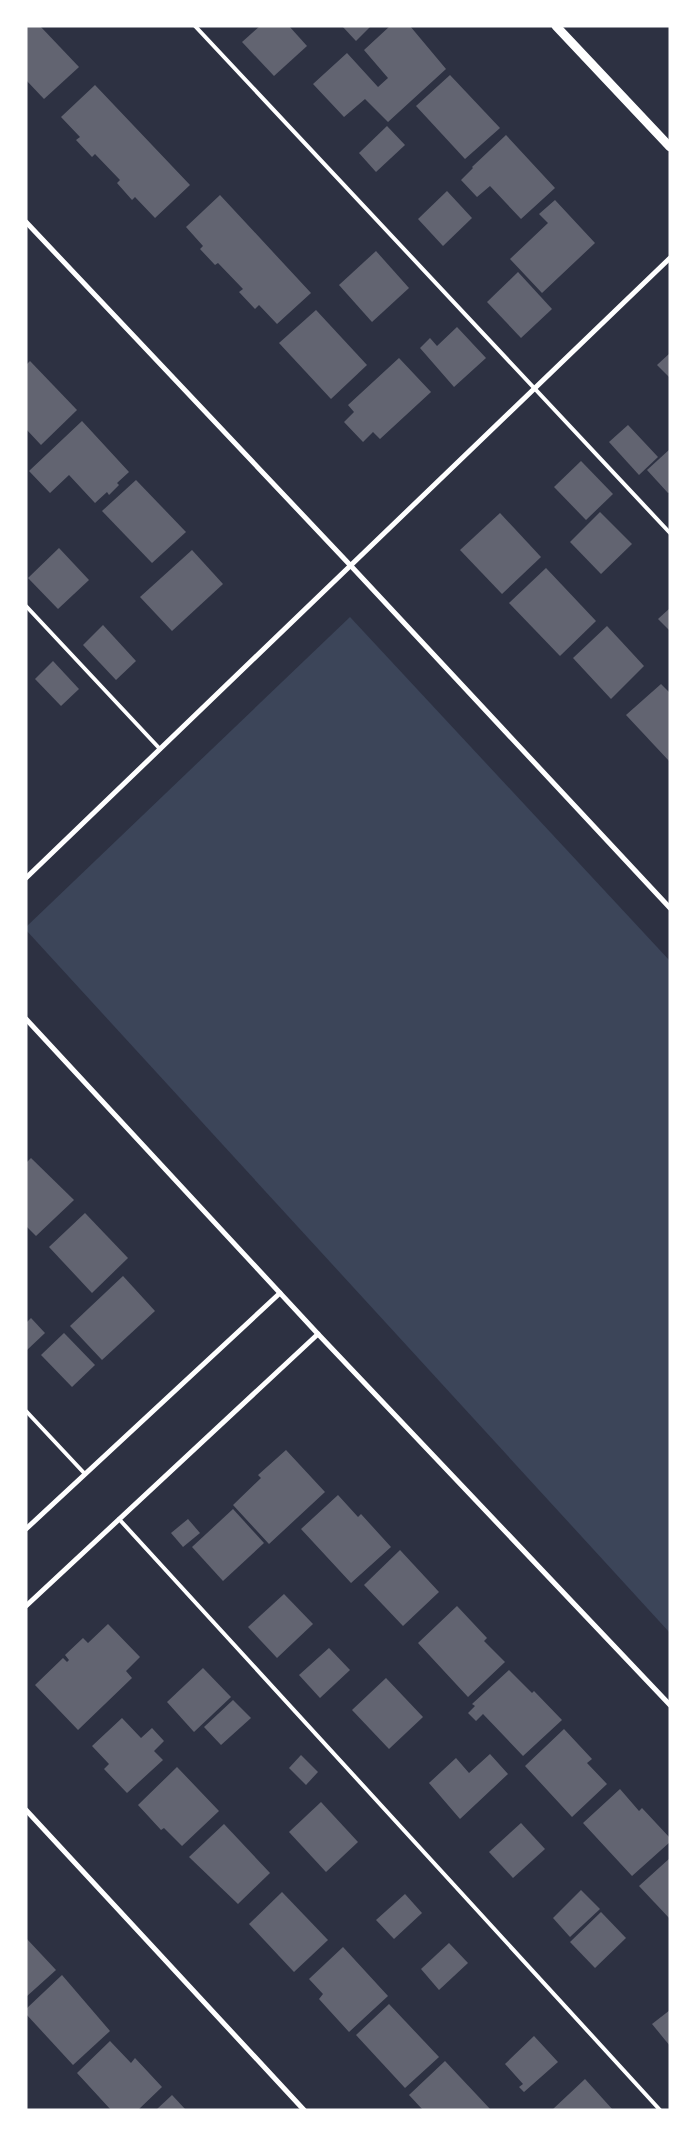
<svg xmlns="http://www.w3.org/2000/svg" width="696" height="2136" viewBox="0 0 696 2136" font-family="'Archivo Narrow',sans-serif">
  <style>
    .green { fill: #3c4559 }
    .building { fill: #626471 }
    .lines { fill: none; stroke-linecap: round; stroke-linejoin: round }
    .service { stroke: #fff; stroke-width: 4 }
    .minor { stroke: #fff; stroke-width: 5 }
    .tertiary { stroke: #fff; stroke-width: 9 }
  </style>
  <rect width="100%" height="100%" fill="#2d3142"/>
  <!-- green -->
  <path class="green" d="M 350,617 L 670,961 L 670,1633 L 26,930 L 26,927 Z"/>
  <!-- building -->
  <g class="building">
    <path d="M 26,26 L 40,26 L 79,67 L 44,99 L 26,80 Z"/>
    <path d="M 260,26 L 289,26 L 307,46 L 274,76 L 242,42 Z"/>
    <path d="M 342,26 L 371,26 L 356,41 Z"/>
    <path d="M 390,26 L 410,26 L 446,69 L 388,122 L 365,99 L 344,117 L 313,84 L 347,53 L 378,87 L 388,78 L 364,50 Z"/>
    <path d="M 450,75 L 500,128 L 465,159 L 416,106 Z"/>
    <path d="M 95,85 L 190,185 L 155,218 L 135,197 L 132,200 L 117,183 L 120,180 L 95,154 L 92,157 L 76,140 L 80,137 L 61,117 Z"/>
    <path d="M 387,126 L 405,145 L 376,172 L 359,153 Z"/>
    <path d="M 506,135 L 555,188 L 521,219 L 490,186 L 477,197 L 461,180 L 473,168 L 472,167 Z"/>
    <path d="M 447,191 L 472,218 L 443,246 L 418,219 Z"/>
    <path d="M 220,195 L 311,293 L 277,324 L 259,305 L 255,309 L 239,292 L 243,289 L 218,263 L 215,265 L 200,249 L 203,246 L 186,227 Z"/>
    <path d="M 555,200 L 595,243 L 542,293 L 510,259 L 548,223 L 539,214 Z"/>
    <path d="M 376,251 L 409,288 L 372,322 L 339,285 Z"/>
    <path d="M 518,272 L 552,309 L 521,338 L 487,302 Z"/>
    <path d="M 316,310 L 367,365 L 331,399 L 279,343 Z"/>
    <path d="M 457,327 L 486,358 L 454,387 L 420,348 L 430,338 L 437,346 Z"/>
    <path d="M 670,353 L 670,378 L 657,365 Z"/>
    <path d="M 399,358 L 431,392 L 380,439 L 373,432 L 363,442 L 344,422 L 354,412 L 348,405 Z"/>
    <path d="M 30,361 L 77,410 L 41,445 L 26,429 L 26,365 Z"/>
    <path d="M 82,421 L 129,472 L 117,483 L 119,485 L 109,495 L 107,492 L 95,503 L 69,475 L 50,493 L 29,471 Z"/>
    <path d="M 628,425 L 658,457 L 639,475 L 609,442 Z"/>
    <path d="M 670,449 L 670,492 L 668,493 L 647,470 Z"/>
    <path d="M 581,461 L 613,494 L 586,520 L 554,487 Z"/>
    <path d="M 136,480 L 186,532 L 152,563 L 102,511 Z"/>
    <path d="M 600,512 L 632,544 L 601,574 L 570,542 Z"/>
    <path d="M 500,513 L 541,557 L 502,594 L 460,550 Z"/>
    <path d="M 59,548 L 89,580 L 58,609 L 28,578 Z"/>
    <path d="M 192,550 L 223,584 L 172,631 L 140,597 Z"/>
    <path d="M 546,568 L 596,621 L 560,656 L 509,603 Z"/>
    <path d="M 670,608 L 670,631 L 658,619 Z"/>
    <path d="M 103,625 L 136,661 L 116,680 L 83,645 Z"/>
    <path d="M 607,626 L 644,666 L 611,699 L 573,658 Z"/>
    <path d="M 53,661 L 79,689 L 61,706 L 35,679 Z"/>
    <path d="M 661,684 L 670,693 L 670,762 L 626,715 Z"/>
    <path d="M 31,1158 L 74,1200 L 36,1236 L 26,1226 L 26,1163 Z"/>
    <path d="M 85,1213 L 128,1258 L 92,1293 L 49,1247 Z"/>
    <path d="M 123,1276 L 155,1311 L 102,1360 L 70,1326 Z"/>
    <path d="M 31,1318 L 45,1333 L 26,1351 L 26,1323 Z"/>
    <path d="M 64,1333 L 95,1365 L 72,1387 L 41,1355 Z"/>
    <path d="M 286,1450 L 325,1492 L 269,1544 L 233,1505 L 261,1478 L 258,1475 Z"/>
    <path d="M 338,1495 L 358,1517 L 361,1514 L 391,1547 L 351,1583 L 301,1529 Z"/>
    <path d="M 233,1509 L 264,1543 L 223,1581 L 192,1547 Z"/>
    <path d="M 188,1519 L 200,1533 L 183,1547 L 171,1533 Z"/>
    <path d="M 400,1550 L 439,1592 L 403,1626 L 364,1585 Z"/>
    <path d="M 284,1594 L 313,1624 L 277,1658 L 248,1627 Z"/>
    <path d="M 457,1606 L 487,1638 L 484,1641 L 505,1662 L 468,1697 L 418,1643 Z"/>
    <path d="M 108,1624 L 140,1657 L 126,1671 L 132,1678 L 78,1730 L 35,1685 L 63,1658 L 67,1662 L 69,1660 L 65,1655 L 83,1638 L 88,1643 Z"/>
    <path d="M 329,1648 L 350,1670 L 320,1698 L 299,1675 Z"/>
    <path d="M 203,1668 L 231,1697 L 194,1732 L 167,1702 Z"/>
    <path d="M 509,1670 L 532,1693 L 534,1691 L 562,1720 L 523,1756 L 483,1714 L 476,1721 L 468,1713 L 475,1706 L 472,1704 Z"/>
    <path d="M 386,1678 L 423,1717 L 389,1749 L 352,1710 Z"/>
    <path d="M 233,1700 L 251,1718 L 221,1745 L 204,1727 Z"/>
    <path d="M 122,1718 L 141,1738 L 152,1728 L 164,1741 L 154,1751 L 163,1760 L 127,1793 L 104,1769 L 109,1764 L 92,1746 Z"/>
    <path d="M 564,1729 L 592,1759 L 587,1763 L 607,1784 L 572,1817 L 525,1766 Z"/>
    <path d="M 490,1754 L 508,1774 L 460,1819 L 429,1783 L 456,1758 L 469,1773 Z"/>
    <path d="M 301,1755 L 318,1772 L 306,1785 L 289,1768 Z"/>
    <path d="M 177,1767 L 219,1811 L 182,1846 L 164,1828 L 161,1830 L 138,1805 Z"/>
    <path d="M 620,1789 L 639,1811 L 642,1808 L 670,1838 L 670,1842 L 632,1876 L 583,1823 Z"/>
    <path d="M 321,1802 L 358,1842 L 326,1872 L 289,1832 Z"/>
    <path d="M 521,1823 L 545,1849 L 513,1878 L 489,1852 Z"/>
    <path d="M 224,1824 L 270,1873 L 238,1904 L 189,1857 Z"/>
    <path d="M 670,1858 L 670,1919 L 639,1886 Z"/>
    <path d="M 581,1890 L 600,1909 L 570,1937 L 553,1918 Z"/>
    <path d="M 282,1892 L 328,1940 L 294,1972 L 249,1924 Z"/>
    <path d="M 405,1894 L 422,1913 L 394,1939 L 376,1920 Z"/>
    <path d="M 601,1912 L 626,1938 L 595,1968 L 570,1942 Z"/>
    <path d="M 26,1938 L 56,1970 L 26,1997 Z"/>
    <path d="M 449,1943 L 468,1963 L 439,1990 L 421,1969 Z"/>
    <path d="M 343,1947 L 388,1996 L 349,2032 L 319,1999 L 323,1994 L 309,1979 Z"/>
    <path d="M 62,1975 L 110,2031 L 73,2065 L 26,2014 L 26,2009 Z"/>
    <path d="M 389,2004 L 439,2057 L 405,2088 L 356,2035 Z"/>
    <path d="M 670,2010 L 670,2046 L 652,2024 Z"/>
    <path d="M 534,2036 L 558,2062 L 524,2092 L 519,2087 L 523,2084 L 505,2064 Z"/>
    <path d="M 110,2041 L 131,2063 L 135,2058 L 162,2087 L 138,2110 L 111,2110 L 77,2073 Z"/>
    <path d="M 445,2061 L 491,2110 L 423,2110 L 409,2095 Z"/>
    <path d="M 585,2079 L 613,2110 L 552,2110 Z"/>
    <path d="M 172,2095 L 186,2110 L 156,2110 Z"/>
  </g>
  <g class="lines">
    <!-- service -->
    <g class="service">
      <path d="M 195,26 L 670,533"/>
      <path d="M 26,606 L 160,749"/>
      <path d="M 26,1411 L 85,1474"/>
      <path d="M 119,1519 L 660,2110"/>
    </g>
    <!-- minor -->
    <g class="minor">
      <path d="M 26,222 L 351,566 L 670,908"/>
      <path d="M 26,878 L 670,258"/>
      <path d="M 26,1019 L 318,1334 L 670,1705"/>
      <path d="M 26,1529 L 280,1293"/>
      <path d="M 26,1606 L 318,1334"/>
      <path d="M 26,1810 L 304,2110"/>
    </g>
    <!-- tertiary -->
    <path class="tertiary" d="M 556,26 L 670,147"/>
  </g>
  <!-- border -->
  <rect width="696" height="2136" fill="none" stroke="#ffffff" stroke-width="55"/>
</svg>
